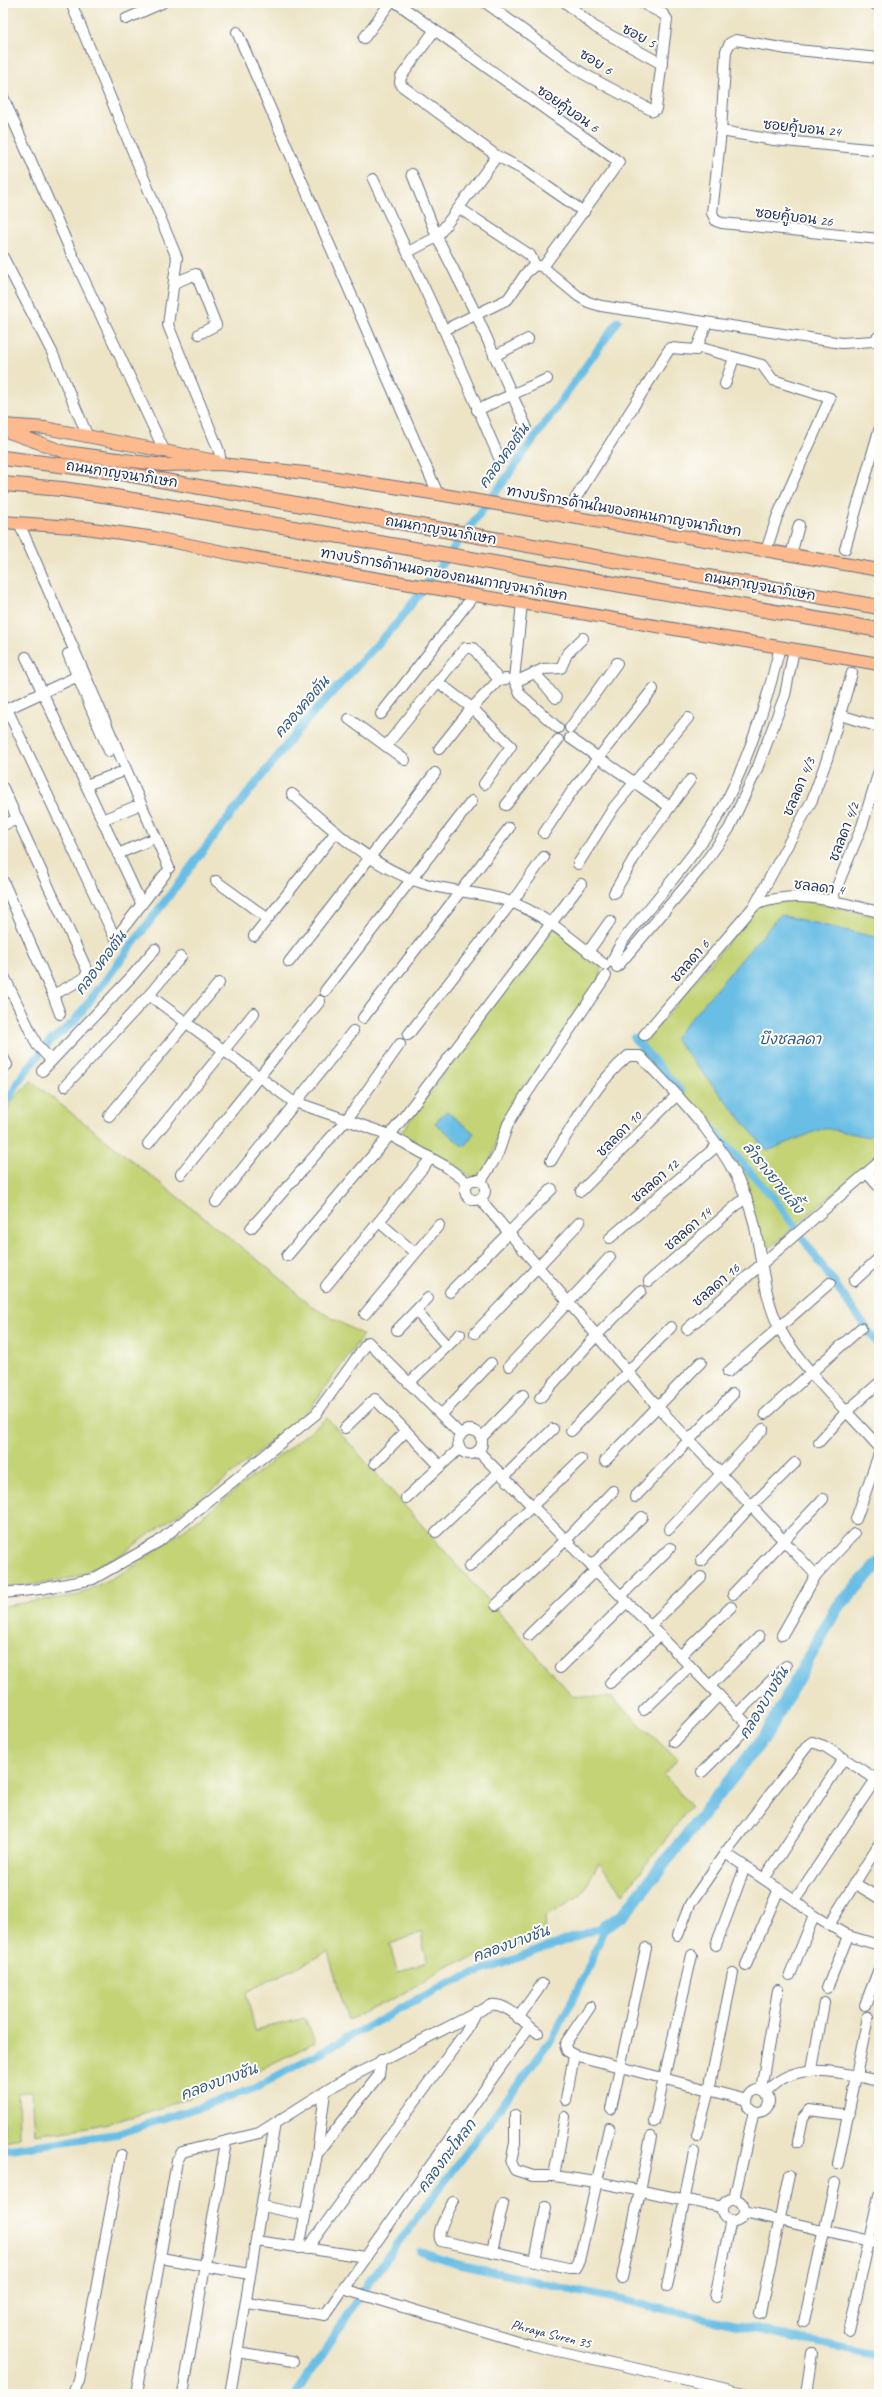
<svg xmlns="http://www.w3.org/2000/svg" width="882" height="2397" viewBox="0 0 882 2397" font-family="Caveat,'Playpen Sans Thai',sans-serif">
  <style>
    .green { fill: #c3d375; stroke: #6f816a; fill-rule: evenodd }
    .water { fill: #69bee5; stroke: #4276a2 }
    .lines { fill: none; stroke-linecap: round; stroke-linejoin: round }
    .canal { stroke: #69bee5; stroke-width: 8 }
    .river { stroke: #69bee5; stroke-width: 13 }
    .minor-casing { stroke: #646e82; stroke-width: 12 }
    .major-casing { stroke: #646e82; stroke-width: 14 }
    .highway-casing { stroke: #646e82; stroke-width: 16 }
    .minor { stroke: #fff; stroke-width: 10 }
    .major { stroke: #fcba8e; stroke-width: 12 }
    .highway { stroke: #fcba8e; stroke-width: 14 }
    .labels { text-anchor: middle; dominant-baseline: central; stroke-width: 4; stroke-linejoin: round; paint-order: stroke }
    .street-label { font-size: 14px; fill: #1b2f5e; stroke: #fdfcf7 }
    .water-label { font-size: 15px; font-style: italic; fill: #325a86; stroke: #fdfcf7 }
  </style>
  <rect width="100%" height="100%" fill="#fdfcf7"/>
  <filter id="ink" filterUnits="userSpaceOnUse"><feTurbulence type="fractalNoise" baseFrequency=".025" numOctaves="2"/><feDisplacementMap in="SourceGraphic" scale="8" xChannelSelector="R" yChannelSelector="G"/><feConvolveMatrix kernelMatrix="1 2 1 2 8 2 1 2 1" color-interpolation-filters="sRGB"/></filter>
  <filter id="wash" filterUnits="userSpaceOnUse"><feTurbulence type="fractalNoise" baseFrequency=".012" numOctaves="4" result="noise"/><feDisplacementMap in="SourceGraphic" scale="16" xChannelSelector="R" yChannelSelector="G"/><feGaussianBlur stdDeviation="0.9" result="paint"/><feColorMatrix in="noise" values="0 0 0 0 0 0 0 0 0 0 0 0 0 0 0 0 0 1.4 0 .05"/><feComposite in="paint" operator="in"/></filter>
  <g filter="url(#wash)">
    <rect width="100%" height="100%" fill="#ede4c6"/>
    <!-- green -->
    <g class="green">
      <path d="M 801,900 L 879,917 L 879,1155 L 768,1249 L 764,1248 L 732,1159 L 704,1117 L 638,1050 L 761,903 Z"/>
      <path d="M 551,924 L 600,965 L 601,976 L 500,1124 C 496,1142 493,1171 473,1178 L 457,1166 L 400,1134 Z"/>
      <path d="M 31,1081 L 279,1277 L 312,1307 L 363,1335 L 312,1406 L 299,1418 L 216,1487 L 116,1558 L 76,1577 L 39,1584 L 3,1588 L 3,1121 L 13,1099 Z"/>
      <path d="M 327,1418 L 572,1695 L 612,1698 L 677,1759 L 664,1775 L 691,1806 L 623,1894 L 599,1863 L 580,1896 L 545,1917 L 546,1936 L 446,1966 L 411,1990 L 348,2020 L 328,1952 L 246,1992 L 255,2030 L 305,2018 L 315,2042 C 251,2076 184,2103 113,2122 C 88,2128 61,2131 35,2135 L 32,2091 L 18,2092 L 19,2137 L 3,2142 L 3,1606 L 78,1595 L 130,1569 L 213,1508 ZM 421,1932 L 426,1962 L 397,1973 L 390,1944 Z"/>
    </g>
    <!-- water -->
    <g class="water">
      <path d="M 780,915 L 879,938 L 879,1126 L 869,1137 L 824,1128 L 767,1151 L 674,1038 Z"/>
      <path d="M 446,1111 L 474,1133 L 464,1147 L 435,1123 Z"/>
    </g>
    <g class="lines">
      <!-- canal -->
      <g class="canal">
        <path d="M 634,1038 L 681,1092"/>
        <path d="M 693,1107 L 777,1202 L 879,1346"/>
        <path d="M 3,1108 L 22,1076 L 49,1042 L 73,1023 L 218,831 L 304,723 L 398,622 L 496,492 L 618,321"/>
        <path d="M 3,2150 L 117,2134 L 253,2089 L 446,1984 L 605,1926"/>
        <path d="M 420,2252 L 456,2264 L 879,2356"/>
        <path d="M 296,2394 L 369,2282 L 552,2039 L 589,1967 L 605,1926"/>
      </g>
      <!-- river -->
      <path class="river" d="M 605,1926 L 623,1915 L 766,1735 L 836,1609 L 879,1563"/>
    </g>
  </g>
  <g filter="url(#ink)">
    <g class="lines">
      <defs>
        <g id="minor">
          <path d="M 71,3 L 177,258 L 168,325 L 219,451 L 221,464"/>
          <path d="M 397,3 L 619,162 L 543,267"/>
          <path d="M 486,3 L 582,73 L 653,111 L 656,109 L 667,19 L 663,14 L 642,3"/>
          <path d="M 566,3 L 595,27 L 662,64"/>
          <path d="M 876,5 L 877,3"/>
          <path d="M 126,19 L 162,3"/>
          <path d="M 434,31 L 401,77 L 400,82 L 402,86 L 497,156 L 522,169 L 584,212"/>
          <path d="M 237,32 L 438,494"/>
          <path d="M 364,38 L 390,3"/>
          <path d="M 879,58 L 787,49 L 736,40 L 730,43 L 726,51 L 721,131 L 712,213 L 716,221 L 722,223 L 879,239"/>
          <path d="M 3,97 L 71,252 L 164,450"/>
          <path d="M 721,131 L 774,140 L 879,150"/>
          <path d="M 412,174 L 437,237 L 476,314 L 526,426"/>
          <path d="M 373,179 L 444,330 L 500,460"/>
          <path d="M 459,208 L 530,255 L 535,265"/>
          <path d="M 408,252 L 437,237 L 497,156"/>
          <path d="M 3,257 L 52,352 L 88,437"/>
          <path d="M 174,283 L 196,274 L 216,325 L 199,334"/>
          <path d="M 444,330 L 508,299 L 526,273 L 535,265 L 543,267 L 578,296 L 588,302 L 601,306 L 842,343 L 874,341 L 879,336"/>
          <path d="M 698,347 L 762,365 L 773,380 L 830,398 L 777,517 L 766,551"/>
          <path d="M 494,356 L 528,339"/>
          <path d="M 725,384 L 734,358"/>
          <path d="M 477,410 L 547,379"/>
          <path d="M 564,517 L 670,348 L 696,350 L 707,323"/>
          <path d="M 19,523 L 169,868"/>
          <path d="M 845,549 L 879,430"/>
          <path d="M 791,555 L 799,525"/>
          <path d="M 522,603 L 514,679 L 520,694 L 558,728"/>
          <path d="M 68,654 L 109,751"/>
          <path d="M 26,657 L 141,903"/>
          <path d="M 535,673 L 556,698"/>
          <path d="M 515,682 L 543,669 L 561,668 L 567,654 L 583,638"/>
          <path d="M 443,686 L 472,708 L 511,746 L 484,784"/>
          <path d="M 3,708 L 7,709 L 114,936 L 118,935 L 165,874"/>
          <path d="M 7,709 L 78,676"/>
          <path d="M 381,714 L 474,595"/>
          <path d="M 840,715 L 879,727"/>
          <path d="M 349,719 L 405,760"/>
          <path d="M 570,728 L 617,663"/>
          <path d="M 570,738 L 670,807"/>
          <path d="M 386,746 L 465,648 L 473,648 L 499,680"/>
          <path d="M 439,749 L 470,710 L 496,683 L 499,680 L 506,679"/>
          <path d="M 86,785 L 119,773"/>
          <path d="M 3,788 L 88,972 L 83,979 L 53,995 L 3,881"/>
          <path d="M 292,794 C 331,829 372,867 422,883 C 451,892 483,892 511,902 C 546,915 576,943 605,965"/>
          <path d="M 506,805 L 558,740"/>
          <path d="M 102,820 L 134,807"/>
          <path d="M 3,825 L 18,819"/>
          <path d="M 544,833 L 572,791 L 653,689"/>
          <path d="M 118,854 L 148,841"/>
          <path d="M 578,864 L 614,807 L 688,718"/>
          <path d="M 216,881 L 267,918"/>
          <path d="M 614,893 L 639,849 L 690,780"/>
          <path d="M 831,901 L 862,826 L 879,771"/>
          <path d="M 755,905 C 797,888 837,902 879,912"/>
          <path d="M 254,936 L 336,832"/>
          <path d="M 588,952 L 610,921"/>
          <path d="M 289,962 L 435,773"/>
          <path d="M 612,962 C 619,941 638,922 652,905 C 670,883 689,860 706,836 C 741,784 766,707 780,647"/>
          <path d="M 617,967 L 701,868 L 729,829 L 757,769 L 785,695 L 794,649"/>
          <path d="M 3,974 L 37,1045 L 51,1060"/>
          <path d="M 325,991 L 472,801"/>
          <path d="M 53,995 L 60,1014"/>
          <path d="M 149,995 L 292,1101 L 390,1135 L 445,1166 L 468,1183"/>
          <path d="M 363,1018 L 509,828"/>
          <path d="M 408,1035 L 512,902 L 544,857"/>
          <path d="M 644,1035 L 755,905 L 812,800 L 827,759 L 852,673"/>
          <path d="M 3,1057 L 7,1065"/>
          <path d="M 42,1071 L 133,975 L 155,949"/>
          <path d="M 65,1086 L 149,995 L 181,957"/>
          <path d="M 109,1116 L 219,983"/>
          <path d="M 148,1144 L 254,1013"/>
          <path d="M 551,1161 C 573,1125 595,1084 628,1056 L 640,1056 C 683,1100 735,1154 752,1215 C 762,1251 762,1295 780,1329 C 801,1368 849,1413 879,1447"/>
          <path d="M 867,1173 L 879,1187"/>
          <path d="M 181,1174 L 320,1001"/>
          <circle cx="475" cy="1190" r="10"/>
          <path d="M 481,1181 L 497,1156 L 508,1124 L 525,1096 L 606,976"/>
          <path d="M 581,1191 L 676,1096"/>
          <path d="M 480,1199 L 658,1407 L 816,1575"/>
          <path d="M 216,1202 L 353,1031"/>
          <path d="M 379,1222 L 415,1253"/>
          <path d="M 251,1228 L 347,1119 L 400,1044"/>
          <path d="M 610,1238 L 718,1145"/>
          <path d="M 287,1256 L 390,1135 L 581,884"/>
          <path d="M 649,1281 L 746,1197"/>
          <path d="M 854,1281 L 879,1258"/>
          <path d="M 326,1286 L 431,1158"/>
          <path d="M 450,1292 L 552,1189"/>
          <path d="M 416,1311 L 447,1346"/>
          <path d="M 365,1314 L 439,1225"/>
          <path d="M 687,1329 L 879,1162"/>
          <path d="M 397,1330 L 428,1298"/>
          <path d="M 475,1333 L 580,1222"/>
          <path d="M 509,1366 L 610,1257"/>
          <path d="M 728,1372 L 830,1283"/>
          <path d="M 409,1383 L 460,1334"/>
          <path d="M 540,1398 L 597,1335 L 641,1291"/>
          <path d="M 765,1414 L 861,1328"/>
          <path d="M 441,1415 L 491,1363"/>
          <path d="M 345,1428 L 375,1399 L 440,1466"/>
          <circle cx="470" cy="1442" r="12"/>
          <path d="M 571,1431 L 671,1327"/>
          <path d="M 481,1438 L 523,1395"/>
          <path d="M 819,1442 L 847,1411 L 879,1383"/>
          <path d="M 478,1451 L 749,1726 L 702,1772"/>
          <path d="M 605,1461 L 701,1362"/>
          <path d="M 375,1463 L 406,1431"/>
          <path d="M 504,1477 L 553,1429"/>
          <path d="M 635,1497 L 733,1394"/>
          <path d="M 406,1498 L 460,1448"/>
          <path d="M 856,1519 L 879,1454"/>
          <path d="M 669,1529 L 763,1429"/>
          <path d="M 436,1532 L 499,1472"/>
          <path d="M 701,1561 L 751,1506 L 795,1463"/>
          <path d="M 591,1566 L 642,1517"/>
          <path d="M 469,1567 L 581,1459"/>
          <path d="M 3,1593 L 40,1589 L 93,1579 L 158,1542 L 316,1414 L 368,1342 L 461,1435"/>
          <path d="M 733,1594 L 823,1499"/>
          <path d="M 621,1596 L 670,1548"/>
          <path d="M 496,1605 L 566,1540 L 613,1491"/>
          <path d="M 650,1626 L 701,1577"/>
          <path d="M 529,1635 L 596,1570"/>
          <path d="M 782,1635 L 816,1575 L 854,1534"/>
          <path d="M 680,1656 L 731,1607"/>
          <path d="M 560,1668 L 627,1602"/>
          <path d="M 610,1683 L 660,1635"/>
          <path d="M 710,1686 L 759,1637"/>
          <path d="M 644,1710 L 690,1666"/>
          <path d="M 737,1714 L 786,1666"/>
          <path d="M 674,1742 L 719,1695"/>
          <path d="M 725,1853 L 795,1900 L 814,1916 L 848,1936 L 879,1945"/>
          <path d="M 764,1879 L 844,1758"/>
          <path d="M 854,1883 L 879,1898"/>
          <path d="M 795,1900 L 876,1779"/>
          <path d="M 829,1925 L 879,1844"/>
          <path d="M 678,1935 L 690,1904 L 725,1853 L 808,1745 L 812,1742 L 824,1746 L 879,1781"/>
          <path d="M 716,1945 L 745,1867"/>
          <path d="M 746,1965 L 779,1889"/>
          <path d="M 790,1975 L 814,1916"/>
          <path d="M 827,1988 L 848,1936"/>
          <path d="M 865,2005 L 879,1969"/>
          <path d="M 590,2007 L 567,2041 L 565,2045 L 567,2051 L 574,2055 L 747,2100"/>
          <path d="M 518,2018 L 542,1984"/>
          <path d="M 529,2027 L 343,2289 L 531,2345 L 749,2394"/>
          <path d="M 812,2069 L 824,2003"/>
          <path d="M 761,2089 L 778,1990"/>
          <circle cx="758" cy="2101" r="11"/>
          <path d="M 766,2092 C 796,2058 841,2073 879,2081"/>
          <path d="M 566,2100 L 574,2055"/>
          <path d="M 611,2109 L 646,1948"/>
          <path d="M 515,2115 L 515,2143 L 511,2162 L 515,2170 L 533,2176 L 554,2176 L 597,2182 L 722,2207"/>
          <path d="M 654,2122 L 692,1955"/>
          <path d="M 697,2136 L 709,2090 L 733,1973"/>
          <path d="M 798,2142 L 803,2117 L 809,2110 L 849,2115"/>
          <path d="M 317,2154 L 379,2075 L 381,2060"/>
          <path d="M 838,2164 L 868,2017"/>
          <path d="M 554,2176 L 565,2117"/>
          <path d="M 734,2199 L 754,2111"/>
          <circle cx="733" cy="2210" r="11"/>
          <path d="M 453,2202 C 449,2211 435,2232 441,2241 L 569,2268 L 575,2268 L 579,2261 L 609,2128"/>
          <path d="M 262,2206 L 300,2214"/>
          <path d="M 744,2212 L 879,2243"/>
          <path d="M 256,2241 L 366,2257"/>
          <path d="M 299,2248 L 317,2154 L 325,2092"/>
          <path d="M 307,2249 L 467,2030 L 475,2012"/>
          <path d="M 492,2252 L 503,2204"/>
          <path d="M 161,2258 L 249,2274"/>
          <path d="M 535,2261 L 546,2207"/>
          <path d="M 622,2278 L 651,2137"/>
          <path d="M 667,2287 L 694,2152"/>
          <path d="M 715,2297 L 731,2220"/>
          <path d="M 247,2303 L 325,2315 L 343,2289"/>
          <path d="M 760,2313 L 789,2175"/>
          <path d="M 804,2322 L 835,2183"/>
          <path d="M 849,2332 L 879,2195"/>
          <path d="M 237,2352 L 293,2361"/>
          <path d="M 72,2394 L 79,2381 L 121,2155"/>
          <path d="M 136,2394 L 177,2161 L 182,2152 L 259,2133 L 337,2084 L 491,2005 C 508,2003 525,2024 538,2033"/>
          <path d="M 183,2394 L 226,2142"/>
          <path d="M 230,2394 C 246,2304 260,2213 275,2123"/>
          <path d="M 806,2394 L 812,2353"/>
        </g>
        <g id="major">
          <path d="M 3,425 L 45,428 L 216,461"/>
          <path d="M 3,430 L 65,452 L 163,465 L 221,464 L 305,473 L 438,494 L 879,570"/>
          <path d="M 3,522 L 86,528 L 155,538 L 233,554 L 879,664"/>
        </g>
        <g id="highway">
          <path d="M 3,458 L 115,472 L 879,607"/>
          <path d="M 3,484 L 62,489 L 110,496 L 879,630"/>
        </g>
      </defs>
      <!-- minor casing -->
      <use href="#minor" class="minor-casing"/>
      <!-- major casing -->
      <use href="#major" class="major-casing"/>
      <!-- highway casing -->
      <use href="#highway" class="highway-casing"/>
      <!-- minor -->
      <use href="#minor" class="minor"/>
      <!-- major -->
      <use href="#major" class="major"/>
      <!-- highway -->
      <use href="#highway" class="highway"/>
    </g>
  </g>
  <g class="labels">
    <!-- street labels -->
    <g class="street-label">
      <text transform="translate(639 36) rotate(28)">ซอย 5</text>
      <text transform="translate(596 62) rotate(32)">ซอย 6</text>
      <text transform="translate(568 109) rotate(35)">ซอยคู้บอน 6</text>
      <text transform="translate(802 128) rotate(6)">ซอยคู้บอน 24</text>
      <text transform="translate(794 217) rotate(7)">ซอยคู้บอน 26</text>
      <text transform="translate(122 474) rotate(9)">ถนนกาญจนาภิเษก</text>
      <text transform="translate(624 511) rotate(10)">ทางบริการด้านในของถนนกาญจนาภิเษก</text>
      <text transform="translate(441 530) rotate(10)">ถนนกาญจนาภิเษก</text>
      <text transform="translate(444 574) rotate(10)">ทางบริการด้านนอกของถนนกาญจนาภิเษก</text>
      <text transform="translate(760 586) rotate(10)">ถนนกาญจนาภิเษก</text>
      <text transform="translate(799 787) rotate(-67)">ชลลดา 4/3</text>
      <text transform="translate(844 832) rotate(-69)">ชลลดา 4/2</text>
      <text transform="translate(819 887) rotate(7)">ชลลดา 4</text>
      <text transform="translate(690 961) rotate(-49)">ชลลดา 6</text>
      <text transform="translate(619 1134) rotate(-45)">ชลลดา 10</text>
      <text transform="translate(655 1181) rotate(-41)">ชลลดา 12</text>
      <text transform="translate(688 1229) rotate(-41)">ชลลดา 14</text>
      <text transform="translate(716 1285) rotate(-41)">ชลลดา 16</text>
      <text transform="translate(551 2334) rotate(14)">Phraya Suren 35</text>
    </g>
    <!-- water labels -->
    <g class="water-label">
      <text transform="translate(504 456) rotate(-54)">คลองคอตัน</text>
      <text transform="translate(302 707) rotate(-49)">คลองคอตัน</text>
      <text transform="translate(101 963) rotate(-53)">คลองคอตัน</text>
      <text x="790" y="1039">บึงชลลดา</text>
      <text transform="translate(773 1178) rotate(51)">ลำรางยายเลิ้ง</text>
      <text transform="translate(764 1703) rotate(-59)">คลองบางชัน</text>
      <text transform="translate(511 1944) rotate(-20)">คลองบางชัน</text>
      <text transform="translate(219 2082) rotate(-20)">คลองบางชัน</text>
      <text transform="translate(447 2156) rotate(-53)">คลองกะโหลก</text>
    </g>
  </g>
  <!-- margin -->
  <rect width="882" height="2397" fill="none" stroke="#fdfcf7" stroke-width="16"/>
</svg>
